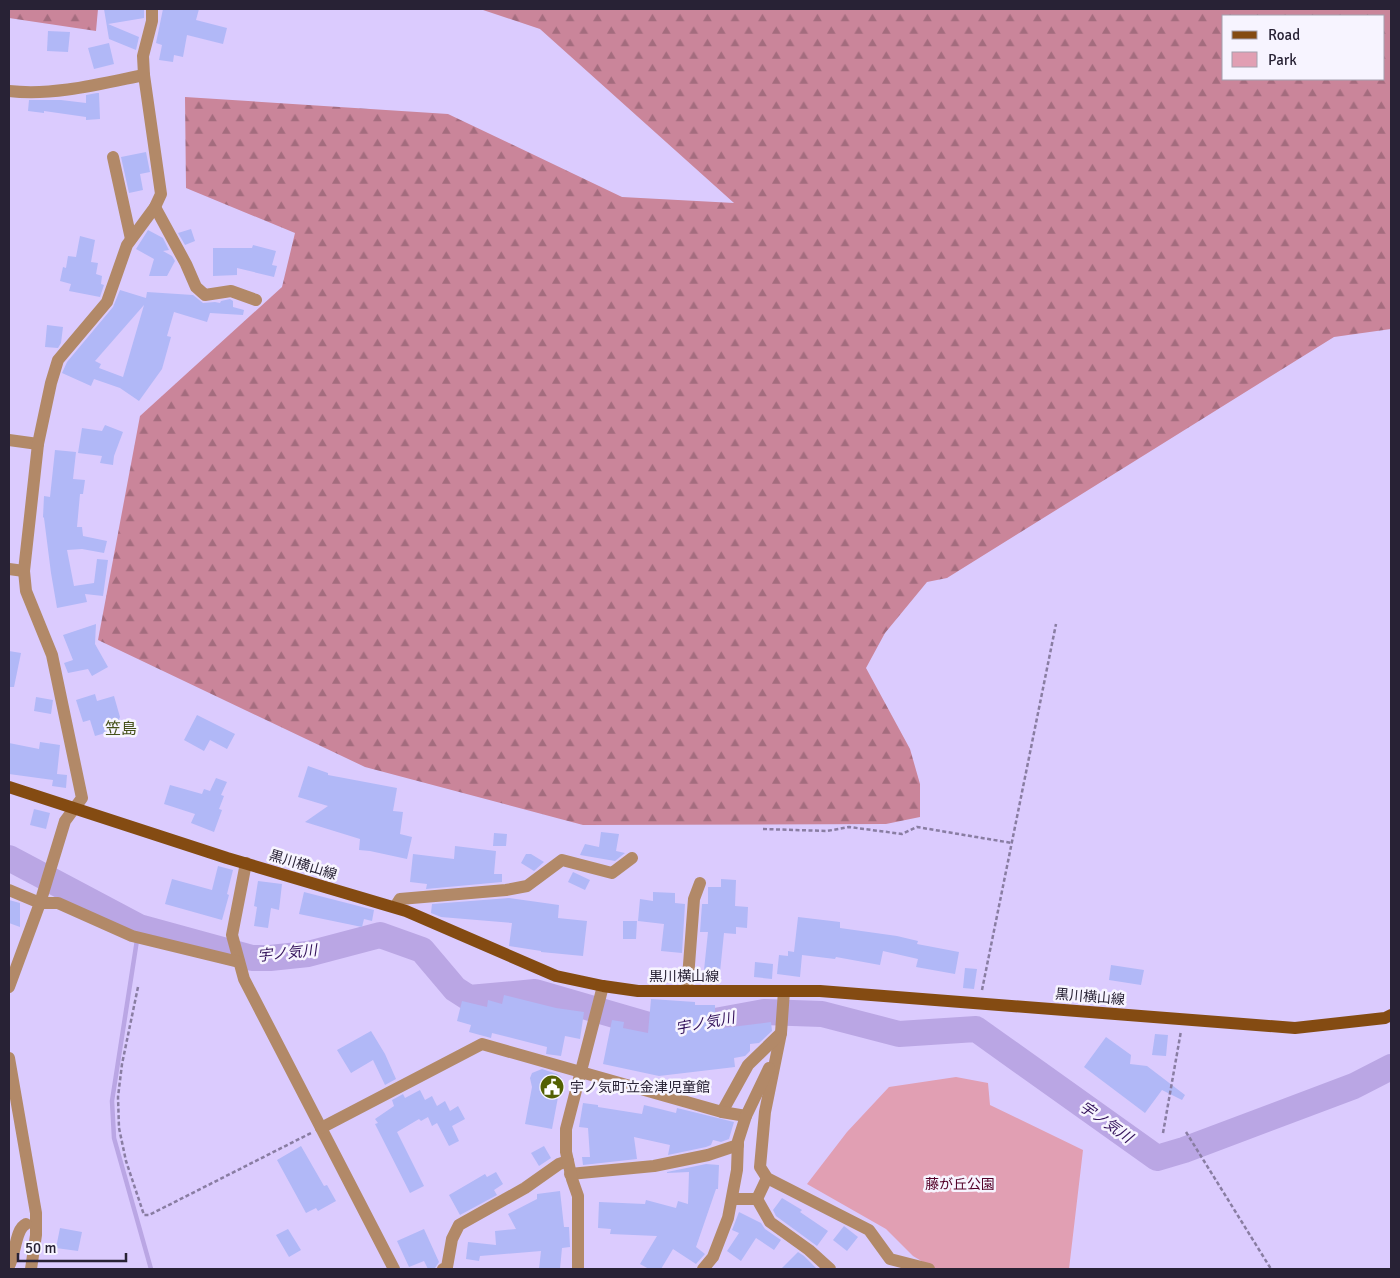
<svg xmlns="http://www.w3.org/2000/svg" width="1400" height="1278" viewBox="0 0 1400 1278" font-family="Signika,'Noto Sans JP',sans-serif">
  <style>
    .forest { fill: url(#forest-firs); fill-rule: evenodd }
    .green { fill: #e19fb3 }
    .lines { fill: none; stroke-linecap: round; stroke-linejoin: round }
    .stream { stroke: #baa6e4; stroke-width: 4.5 }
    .river { stroke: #baa6e4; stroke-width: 26 }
    .building { fill: #b1b8f7; fill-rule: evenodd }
    .path { stroke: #897da2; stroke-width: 2.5; stroke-dasharray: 4 2.5; stroke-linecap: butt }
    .minor { stroke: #b28968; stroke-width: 12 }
    .major { stroke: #844b12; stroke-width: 12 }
    .labels { text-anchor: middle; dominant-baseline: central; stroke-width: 5; stroke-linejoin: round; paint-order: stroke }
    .street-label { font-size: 14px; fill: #282235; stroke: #f7f4ff }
    .poi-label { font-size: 14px; fill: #282235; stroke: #f7f4ff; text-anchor: start }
    .park-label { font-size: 14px; fill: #530028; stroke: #f7f4ff }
    .water-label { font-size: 15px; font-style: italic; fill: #34135b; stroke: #f7f4ff }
    .quarter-label { font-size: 16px; fill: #465119; stroke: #f7f4ff }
  </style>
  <defs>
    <pattern id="forest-firs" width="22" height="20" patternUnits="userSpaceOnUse" patternTransform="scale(1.25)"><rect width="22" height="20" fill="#ca859a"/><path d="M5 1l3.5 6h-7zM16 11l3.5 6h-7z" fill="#a46c7e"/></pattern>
  </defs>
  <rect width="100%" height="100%" fill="#dbcbfe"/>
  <!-- forest -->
  <g class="forest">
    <path d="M 9,9 L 98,9 L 96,31 L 9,18 Z"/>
    <path d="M 480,9 L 1391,9 L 1391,329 L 1334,337 L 947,578 L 927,582 L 885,633 L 866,668 L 910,749 L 920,784 L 920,817 L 886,824 L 583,825 L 365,767 L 98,640 L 140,416 L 282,287 L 295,233 L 186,188 L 185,97 L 448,114 L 622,197 L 734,203 L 540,29 ZM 1224,16 L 1384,16 L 1384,79 L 1224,79 Z"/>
  </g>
  <!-- green -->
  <path class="green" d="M 956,1077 L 988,1083 L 990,1105 L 1083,1150 L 1069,1269 L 1024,1269 L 1014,1268 L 1012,1269 L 935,1269 L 913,1256 L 886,1229 L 807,1184 L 847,1132 L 889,1087 Z"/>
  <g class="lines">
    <!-- stream -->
    <path class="stream" d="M 139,927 L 112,1101 L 114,1138 L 151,1269"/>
    <!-- river -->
    <path class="river" d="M 9,858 L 139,927 L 252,958 L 270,958 L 308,954 L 380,935 L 422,950 L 455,989 L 469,998 L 535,992 L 666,1030 L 764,1012 L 822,1014 L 899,1034 L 976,1029 L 1157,1158 L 1184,1150 L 1354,1086 L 1391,1067"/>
  </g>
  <!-- building -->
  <g class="building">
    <path d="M 104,9 L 144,9 L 144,18 L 108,24 L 139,37 L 136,50 L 109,39 Z"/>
    <path d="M 163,9 L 199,9 L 196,20 L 227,28 L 223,44 L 187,35 L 183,57 L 174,55 L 173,62 L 159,60 L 162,45 L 156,43 Z"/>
    <path d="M 48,31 L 70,32 L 68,52 L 47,51 Z"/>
    <path d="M 109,43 L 114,64 L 94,69 L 88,48 Z"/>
    <path d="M 97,93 L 99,93 L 100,119 L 86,120 L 86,117 L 44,111 L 44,113 L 28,111 L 29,100 L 61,100 L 86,103 L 86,95 Z"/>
    <path d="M 146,152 L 150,172 L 140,174 L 143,190 L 129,193 L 121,157 Z"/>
    <path d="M 191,229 L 195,241 L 185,245 L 178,233 Z"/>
    <path d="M 148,230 L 163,238 L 169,250 L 163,251 L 172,256 L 175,261 L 167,276 L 149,276 L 154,259 L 136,249 Z"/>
    <path d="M 80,236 L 95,240 L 91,262 L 98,263 L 96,274 L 102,276 L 101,284 L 104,285 L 100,297 L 69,291 L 71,284 L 60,281 L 63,267 L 66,268 L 68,256 L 76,257 Z"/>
    <path d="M 253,245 L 276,251 L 272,265 L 277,266 L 274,277 L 237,268 L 237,275 L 213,276 L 213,248 L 252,248 Z"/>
    <path d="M 120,290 L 146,298 L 147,292 L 193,295 L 203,303 L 215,302 L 220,303 L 221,301 L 230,299 L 233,301 L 233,307 L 244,310 L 243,315 L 210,313 L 207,322 L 174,312 L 167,336 L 171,337 L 162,369 L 139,401 L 120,388 L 94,379 L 91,386 L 62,373 L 67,362 L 113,307 ZM 144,305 L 123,377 L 99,368 L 101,364 L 95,361 Z"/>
    <path d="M 47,325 L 63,327 L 61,343 L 58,348 L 45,347 Z"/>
    <path d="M 105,425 L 123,432 L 114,456 L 113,465 L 100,463 L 102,456 L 78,453 L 82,428 L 102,431 Z"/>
    <path d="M 55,450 L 76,452 L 73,479 L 85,480 L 83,494 L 80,494 L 77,527 L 82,527 L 83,536 L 107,541 L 104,553 L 82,549 L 67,550 L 74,586 L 94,583 L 97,559 L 108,560 L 103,596 L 85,594 L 87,602 L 57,608 L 51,573 L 44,518 L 43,517 L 44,496 L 50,497 Z"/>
    <path d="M 96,624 L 95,644 L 108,667 L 92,676 L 88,669 L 68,673 L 64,663 L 73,660 L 63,635 Z"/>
    <path d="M 9,651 L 21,653 L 14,687 L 9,687 Z"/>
    <path d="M 95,694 L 97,701 L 114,696 L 120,717 L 119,719 L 129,726 L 95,736 L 90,720 L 83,722 L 76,700 Z"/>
    <path d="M 36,697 L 53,700 L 51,714 L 34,711 Z"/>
    <path d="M 197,715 L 235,734 L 227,749 L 210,740 L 204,751 L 184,740 Z"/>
    <path d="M 40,742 L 60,745 L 57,774 L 67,775 L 66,788 L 52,786 L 53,780 L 9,774 L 9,743 L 39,749 Z"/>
    <path d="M 308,766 L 328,773 L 328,775 L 397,788 L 393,811 L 403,812 L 400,834 L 412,837 L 407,859 L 370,851 L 359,850 L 360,839 L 305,822 L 328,806 L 298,797 Z"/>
    <path d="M 216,778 L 227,782 L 221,795 L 224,796 L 219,809 L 222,810 L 214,832 L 191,823 L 195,814 L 164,804 L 170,785 L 202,794 L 204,789 L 210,791 Z"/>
    <path d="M 34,809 L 50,813 L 46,829 L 30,825 Z"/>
    <path d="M 601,832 L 619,834 L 616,851 L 625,853 L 615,861 L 580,855 L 585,844 L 599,847 Z"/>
    <path d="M 494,833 L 507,834 L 506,846 L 493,846 Z"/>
    <path d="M 455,846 L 496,851 L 494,874 L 502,874 L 502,882 L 426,889 L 427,884 L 410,882 L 413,854 L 454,859 Z"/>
    <path d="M 526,854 L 531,854 L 544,862 L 534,871 L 521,863 Z"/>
    <path d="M 218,866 L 233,870 L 227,894 L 229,895 L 222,920 L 165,904 L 172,879 L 212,890 Z"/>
    <path d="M 573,872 L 590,880 L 585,890 L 568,882 Z"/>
    <path d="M 721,879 L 736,880 L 735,906 L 748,907 L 747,928 L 736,927 L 736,934 L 724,933 L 720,972 L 704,970 L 708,932 L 700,932 L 702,904 L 708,904 L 708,887 L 721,887 Z"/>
    <path d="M 258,881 L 282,884 L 279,910 L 271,908 L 268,928 L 254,926 L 257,907 L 254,906 Z"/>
    <path d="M 304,892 L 374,910 L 372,921 L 364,919 L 362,927 L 299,914 Z"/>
    <path d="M 653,892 L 675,893 L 675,903 L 685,904 L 682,953 L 661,951 L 664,924 L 638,921 L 640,899 L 653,901 Z"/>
    <path d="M 509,898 L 559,905 L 558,918 L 587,921 L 583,956 L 541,952 L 541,951 L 509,946 L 512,923 L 441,917 L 431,913 L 432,904 Z"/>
    <path d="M 9,900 L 20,903 L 20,927 L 9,923 Z"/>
    <path d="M 798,917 L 840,922 L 840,928 L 897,936 L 918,941 L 917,944 L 959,952 L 955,974 L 916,967 L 918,959 L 883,951 L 880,965 L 836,957 L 835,959 L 802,955 L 800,977 L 777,974 L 779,955 L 788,956 L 788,951 L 794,952 Z"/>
    <path d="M 623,921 L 637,921 L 636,939 L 623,939 Z"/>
    <path d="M 755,962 L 773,964 L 772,979 L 754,977 Z"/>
    <path d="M 1111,965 L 1144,970 L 1141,985 L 1109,980 Z"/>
    <path d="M 965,968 L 977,969 L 974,989 L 963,988 Z"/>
    <path d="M 504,995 L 556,1008 L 584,1012 L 580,1039 L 565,1036 L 561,1056 L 546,1054 L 547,1047 L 492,1033 L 491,1038 L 469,1032 L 471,1025 L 457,1021 L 462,1001 L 487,1007 L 488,1000 L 502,1004 Z"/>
    <path d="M 651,999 L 695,1002 L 695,1005 L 715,1005 L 715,1029 L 771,1022 L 772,1031 L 759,1043 L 750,1044 L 750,1051 L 745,1056 L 734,1058 L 735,1067 L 659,1076 L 603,1064 L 612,1020 L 624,1022 L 623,1028 L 648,1033 Z"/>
    <path d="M 371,1031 L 385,1054 L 396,1079 L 385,1085 L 373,1060 L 351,1073 L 337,1050 Z"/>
    <path d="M 1155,1034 L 1168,1035 L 1166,1056 L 1152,1055 Z"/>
    <path d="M 1106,1037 L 1131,1055 L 1130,1064 L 1147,1066 L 1185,1095 L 1182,1100 L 1162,1090 L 1145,1113 L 1084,1067 Z"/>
    <path d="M 542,1069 L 557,1074 L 561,1077 L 563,1083 L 559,1092 L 552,1129 L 525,1124 L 532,1087 L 530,1078 L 532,1073 Z"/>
    <path d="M 420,1090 L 425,1100 L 432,1096 L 437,1106 L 445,1101 L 450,1111 L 458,1106 L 465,1119 L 452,1126 L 459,1141 L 449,1146 L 437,1123 L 432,1126 L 428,1117 L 421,1121 L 419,1119 L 397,1132 L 424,1186 L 410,1193 L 375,1124 L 378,1123 L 375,1119 L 394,1106 L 392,1100 L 403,1094 L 405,1098 Z"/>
    <path d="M 583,1103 L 598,1105 L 598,1107 L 642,1114 L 644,1105 L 676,1113 L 677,1108 L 734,1122 L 729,1139 L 721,1142 L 713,1140 L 711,1145 L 706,1147 L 668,1155 L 670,1145 L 634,1137 L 637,1159 L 583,1165 L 582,1157 L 590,1157 L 588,1128 L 579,1127 Z"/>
    <path d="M 301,1146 L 324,1186 L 327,1185 L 336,1201 L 318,1211 L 316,1208 L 306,1213 L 277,1160 Z"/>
    <path d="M 544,1146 L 551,1158 L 539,1166 L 531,1153 Z"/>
    <path d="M 706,1164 L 719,1165 L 718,1189 L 716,1189 L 696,1247 L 705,1254 L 696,1264 L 673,1249 L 661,1269 L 649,1269 L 640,1264 L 657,1236 L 610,1234 L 611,1229 L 598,1228 L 599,1202 L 645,1204 L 646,1200 L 676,1208 L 678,1201 L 688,1204 L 689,1172 L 667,1173 L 667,1172 Z"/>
    <path d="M 496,1172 L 503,1184 L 494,1190 L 497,1195 L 460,1215 L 449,1195 L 485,1174 L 487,1177 Z"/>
    <path d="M 560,1191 L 564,1227 L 569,1227 L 570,1247 L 562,1248 L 560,1269 L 539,1269 L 541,1251 L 480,1256 L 479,1261 L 466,1259 L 468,1242 L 496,1245 L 495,1231 L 516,1229 L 508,1214 L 537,1199 L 537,1194 Z"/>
    <path d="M 782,1198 L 802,1210 L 800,1212 L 828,1231 L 817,1246 L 776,1216 L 773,1210 Z"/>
    <path d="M 739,1212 L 761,1223 L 765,1229 L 781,1240 L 774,1250 L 756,1238 L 741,1261 L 727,1251 L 739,1233 L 732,1230 Z"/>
    <path d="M 844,1226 L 858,1237 L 847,1251 L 833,1240 Z"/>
    <path d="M 60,1228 L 82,1232 L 78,1251 L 56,1248 Z"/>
    <path d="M 288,1229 L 301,1250 L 289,1257 L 276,1235 Z"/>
    <path d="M 424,1229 L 439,1262 L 435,1268 L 432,1269 L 428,1269 L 424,1261 L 409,1267 L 397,1241 Z"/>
    <path d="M 798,1252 L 804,1256 L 817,1269 L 781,1269 Z"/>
  </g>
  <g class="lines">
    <!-- path -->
    <g class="path">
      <path d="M 763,829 L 827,831 L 849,827 L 902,834 L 917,827 L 1012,843"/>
      <path d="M 138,987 L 122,1064 L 118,1097 L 119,1128 L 126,1161 L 144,1215 L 149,1215 L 311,1133"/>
      <path d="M 982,990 L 1056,624"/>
      <path d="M 1186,1132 L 1271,1269"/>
      <path d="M 1163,1133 L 1181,1031"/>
    </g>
    <!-- minor -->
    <g class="minor">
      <path d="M 9,91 C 54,96 100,84 144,75"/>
      <path d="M 113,157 L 131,239"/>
      <path d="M 155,207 L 186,264 L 196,287 L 205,295 L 231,291 L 256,300"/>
      <path d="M 9,440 L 38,444"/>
      <path d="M 9,569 L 24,571"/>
      <path d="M 246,863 L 232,935 L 244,979 L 394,1269"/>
      <path d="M 9,890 L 40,903 L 58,903 L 132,936 L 239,962"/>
      <path d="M 395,907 L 400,899 L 506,890 L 527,886 L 562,860 L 612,873 L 632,858"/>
      <path d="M 9,987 L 40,903 L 65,821 L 82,798 L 52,655 L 26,591 L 24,571 L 38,444 L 51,383 L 58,360 L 107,302 L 127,245 L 155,207 L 161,194 L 144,75 L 143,56 L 152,21 L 152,9"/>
      <path d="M 687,991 L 694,899 L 700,883"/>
      <path d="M 781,1033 L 765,1112 L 760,1167 L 767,1178 L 869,1230 L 890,1259 L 929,1269"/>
      <path d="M 9,1058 L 36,1213 L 36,1235 L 31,1269"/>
      <path d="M 722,1112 L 748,1065 L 781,1033 L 784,991"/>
      <path d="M 321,1128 L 482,1044 L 722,1112 L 746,1116"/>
      <path d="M 570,1174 L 654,1166 L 708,1155 L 738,1145"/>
      <path d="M 732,1199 L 757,1199 L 767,1178"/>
      <path d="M 757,1199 L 770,1222 L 809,1250 L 830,1269"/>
      <path d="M 9,1266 C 16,1254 15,1229 26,1224"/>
      <path d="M 443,1269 L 447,1267 L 452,1239 L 459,1225 L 525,1188 L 559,1164 L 568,1161"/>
      <path d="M 578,1269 L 578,1196 L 572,1179 L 566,1152 L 566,1129 L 603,986"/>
      <path d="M 703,1269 L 713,1257 L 728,1218 L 737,1170 L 738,1141 L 746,1116 L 769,1068"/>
    </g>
    <!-- major -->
    <path class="major" d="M 9,787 L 227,858 L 406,911 L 556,976 L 603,986 L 638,991 L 820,991 L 1295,1028 L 1385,1018 L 1391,1015"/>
  </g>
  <!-- icons -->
  <defs>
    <symbol id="civic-disc" viewBox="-11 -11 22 22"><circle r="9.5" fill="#536103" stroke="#f7f4ff"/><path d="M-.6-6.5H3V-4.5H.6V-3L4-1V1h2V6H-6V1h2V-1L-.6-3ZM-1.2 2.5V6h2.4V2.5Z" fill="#fff"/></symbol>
  </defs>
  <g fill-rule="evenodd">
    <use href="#civic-disc" x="538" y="1073" width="28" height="28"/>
  </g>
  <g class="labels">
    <!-- street labels -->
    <g class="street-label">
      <text transform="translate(303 865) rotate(17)">黒川横山線</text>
      <text x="684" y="976">黒川横山線</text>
      <text transform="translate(1090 997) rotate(5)">黒川横山線</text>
    </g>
    <!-- poi labels -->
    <g class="poi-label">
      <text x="570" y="1087">宇ノ気町立金津児童館</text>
    </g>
    <!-- park labels -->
    <g class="park-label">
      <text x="960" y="1184">藤が丘公園</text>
    </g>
    <!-- water labels -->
    <g class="water-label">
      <text transform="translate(287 953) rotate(-6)">宇ノ気川</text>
      <text transform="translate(705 1023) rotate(-11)">宇ノ気川</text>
      <text transform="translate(1106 1122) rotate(35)">宇ノ気川</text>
    </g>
    <!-- quarter labels -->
    <g class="quarter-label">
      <text x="121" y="729">笠島</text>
    </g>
  </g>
  <!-- border -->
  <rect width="1400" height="1278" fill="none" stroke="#282235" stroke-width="20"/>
  <!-- legend -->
  <rect x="1222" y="15" width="162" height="65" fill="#f7f4ff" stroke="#a4a0ae"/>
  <rect x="1232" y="31" width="25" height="8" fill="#844b12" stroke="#a4a0ae"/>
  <text x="1268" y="40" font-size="15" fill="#282235">Road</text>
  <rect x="1232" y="52" width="25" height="15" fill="#e19fb3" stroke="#a4a0ae"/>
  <text x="1268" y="65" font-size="15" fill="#282235">Park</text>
  <!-- scale -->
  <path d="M18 1253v8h108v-8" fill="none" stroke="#282235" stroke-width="2.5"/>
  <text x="25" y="1253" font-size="15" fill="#282235" stroke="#f7f4ff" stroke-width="4" paint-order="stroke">50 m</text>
</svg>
